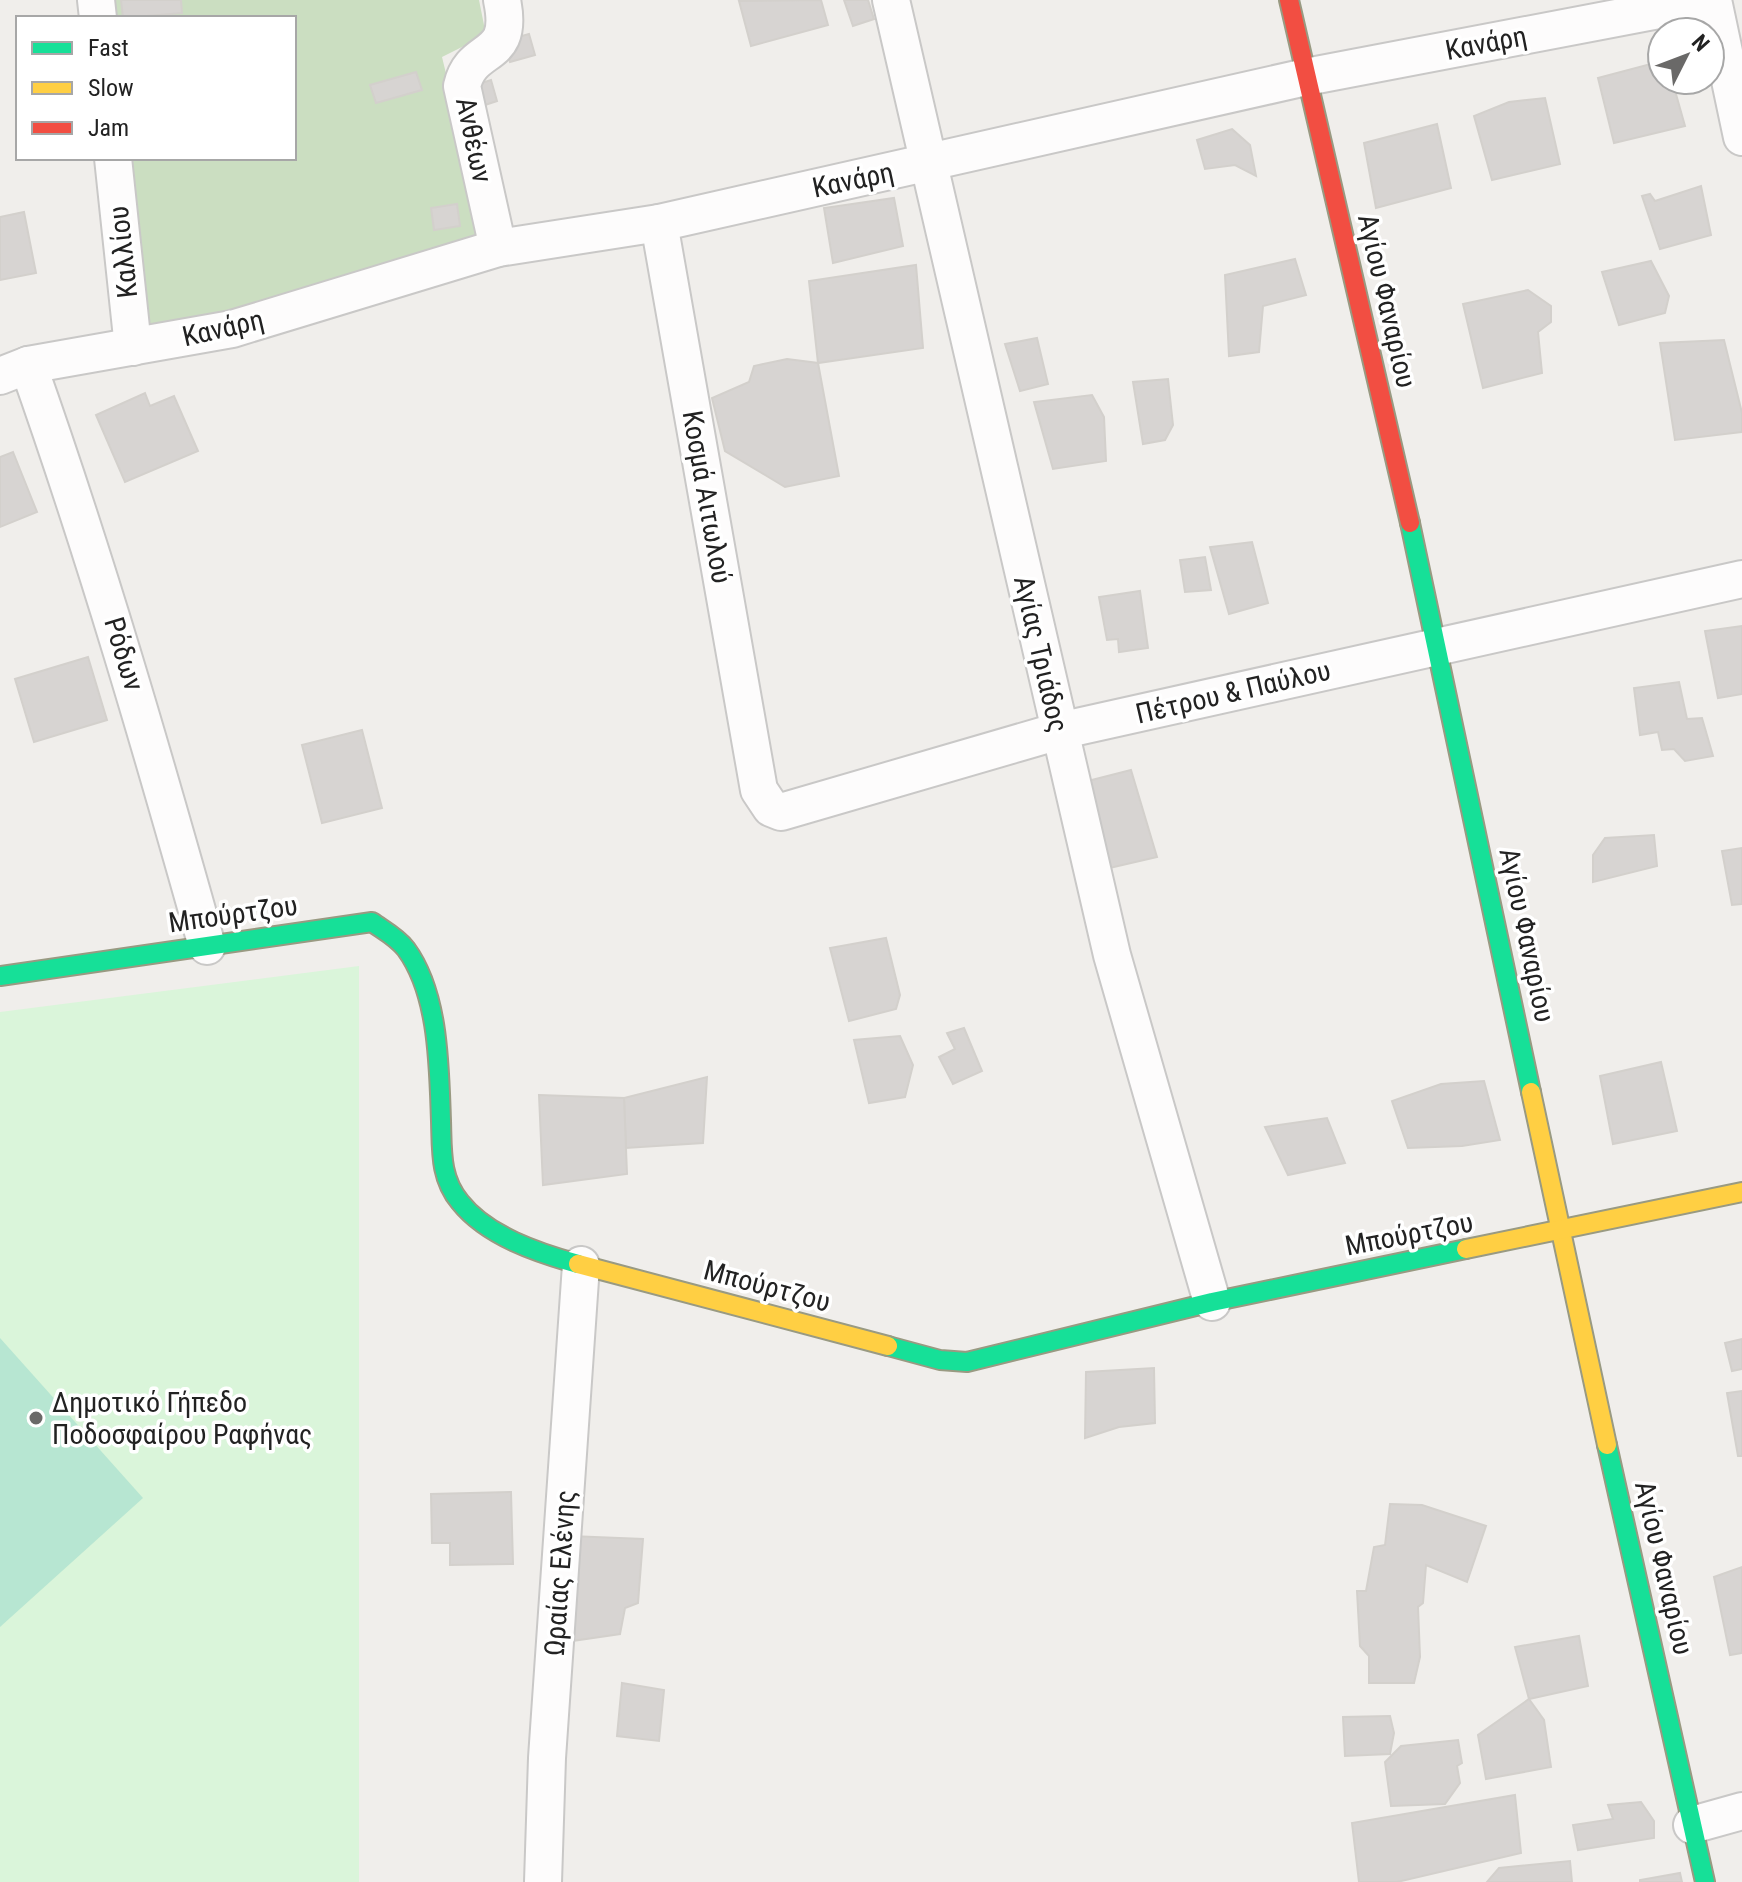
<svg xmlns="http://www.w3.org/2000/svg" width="1742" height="1882" viewBox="0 0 1742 1882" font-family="'Roboto Condensed',sans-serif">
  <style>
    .forest { fill: #cbdec1 }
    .park { fill: #daf5da }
    .pitch { fill: #b7e6d2 }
    .building { fill: #d7d4d2; stroke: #d3d0cc; stroke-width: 2 }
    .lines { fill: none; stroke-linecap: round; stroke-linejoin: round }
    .street-casing { stroke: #c9c8c7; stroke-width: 40 }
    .fast-casing { stroke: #999a82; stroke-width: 22 }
    .slow-casing { stroke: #999a82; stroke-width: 22 }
    .jam-casing { stroke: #999a82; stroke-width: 22 }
    .street { stroke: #fdfcfc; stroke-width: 36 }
    .fast { stroke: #16e098; stroke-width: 18 }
    .slow { stroke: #ffcf43; stroke-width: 18 }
    .jam { stroke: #f24e42; stroke-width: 18 }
    .poi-dot { fill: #6a6968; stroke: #fff; stroke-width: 3 }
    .labels { text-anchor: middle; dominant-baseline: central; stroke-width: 7; stroke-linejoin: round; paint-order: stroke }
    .street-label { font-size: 28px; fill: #222; stroke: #fff }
    .poi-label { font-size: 28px; fill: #222; stroke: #fff; text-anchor: start }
  </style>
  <rect width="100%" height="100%" fill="#f0eeeb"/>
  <!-- forest -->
  <path class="forest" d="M 108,0 L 479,0 L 486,35 L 442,57 L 489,250 L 144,332 L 125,158 L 294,158 L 294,18 L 110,18 Z"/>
  <!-- park -->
  <path class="park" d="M 359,966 L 359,1882 L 0,1882 L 0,1012 Z"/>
  <!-- pitch -->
  <path class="pitch" d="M 0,1338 L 143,1498 L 0,1627 Z"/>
  <!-- building -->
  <g class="building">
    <path d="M 121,0 L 181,0 L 182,13 L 123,18 Z"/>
    <path d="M 821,0 L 828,25 L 751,46 L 739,1 Z"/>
    <path d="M 844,0 L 868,0 L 874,19 L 853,26 Z"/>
    <path d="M 529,34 L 535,55 L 510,62 L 504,41 Z"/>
    <path d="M 1662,61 L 1662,80 L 1672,80 L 1685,126 L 1614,143 L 1598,78 Z"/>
    <path d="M 416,72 L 422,90 L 376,103 L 370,85 Z"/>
    <path d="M 491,80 L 497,101 L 473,109 L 466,88 Z"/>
    <path d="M 1545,98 L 1560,164 L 1492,180 L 1474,116 L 1509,102 Z"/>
    <path d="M 1437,124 L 1451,188 L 1376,208 L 1364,143 Z"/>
    <path d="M 1232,129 L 1250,145 L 1256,176 L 1235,165 L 1205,169 L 1197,140 Z"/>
    <path d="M 1701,186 L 1711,235 L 1660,249 L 1642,196 L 1650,194 L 1655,201 Z"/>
    <path d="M 894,198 L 903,246 L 833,263 L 824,208 Z"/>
    <path d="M 457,204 L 460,226 L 434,230 L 431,208 Z"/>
    <path d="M 24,212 L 36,273 L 0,280 L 0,217 Z"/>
    <path d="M 1295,259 L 1306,295 L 1263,306 L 1259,352 L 1229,356 L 1225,275 Z"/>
    <path d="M 1651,261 L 1669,296 L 1665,313 L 1619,325 L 1602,272 Z"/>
    <path d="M 916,265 L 923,348 L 818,363 L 809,281 Z"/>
    <path d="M 1528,290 L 1551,306 L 1551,322 L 1538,332 L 1542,373 L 1483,388 L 1463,304 Z"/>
    <path d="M 1037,338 L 1048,384 L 1020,391 L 1005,344 Z"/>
    <path d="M 1724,340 L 1742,413 L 1742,432 L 1675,440 L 1660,343 Z"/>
    <path d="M 787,359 L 818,363 L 839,476 L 785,487 L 725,451 L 712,398 L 749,382 L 754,366 Z"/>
    <path d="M 1168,379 L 1173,425 L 1165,440 L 1143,444 L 1133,382 Z"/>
    <path d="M 145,393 L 150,406 L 174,396 L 198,451 L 125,482 L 96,415 Z"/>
    <path d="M 1092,395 L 1104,417 L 1106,461 L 1053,469 L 1034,402 Z"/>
    <path d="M 13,452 L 37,512 L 0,527 L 0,457 Z"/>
    <path d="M 1252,542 L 1268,603 L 1229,614 L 1210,547 Z"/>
    <path d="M 1205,557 L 1211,590 L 1185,592 L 1180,560 Z"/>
    <path d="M 1140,591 L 1148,648 L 1119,652 L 1118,639 L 1107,640 L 1099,597 Z"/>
    <path d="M 1742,626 L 1742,694 L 1718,698 L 1705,631 Z"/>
    <path d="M 88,657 L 107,720 L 34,742 L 15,679 Z"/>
    <path d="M 1679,682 L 1687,719 L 1702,718 L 1713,756 L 1685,761 L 1674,749 L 1662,750 L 1658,732 L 1640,735 L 1634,688 Z"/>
    <path d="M 362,730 L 382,808 L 322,823 L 302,745 Z"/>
    <path d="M 1131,770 L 1157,857 L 1105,869 L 1080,783 Z"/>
    <path d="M 1654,835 L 1657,866 L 1593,882 L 1593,855 L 1605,838 Z"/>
    <path d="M 1742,848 L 1742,904 L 1732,905 L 1722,851 Z"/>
    <path d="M 886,938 L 900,995 L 896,1009 L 849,1021 L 830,948 Z"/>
    <path d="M 964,1028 L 982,1071 L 953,1084 L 939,1057 L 955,1049 L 947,1033 Z"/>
    <path d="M 900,1036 L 913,1065 L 905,1097 L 869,1103 L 854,1040 Z"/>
    <path d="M 1661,1062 L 1677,1131 L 1613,1144 L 1600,1076 Z"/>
    <path d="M 707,1077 L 703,1143 L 626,1148 L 624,1098 Z"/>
    <path d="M 1484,1081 L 1500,1140 L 1462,1146 L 1408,1148 L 1392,1101 L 1441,1084 Z"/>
    <path d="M 539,1095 L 624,1098 L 627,1174 L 543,1185 Z"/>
    <path d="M 1327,1118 L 1345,1163 L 1288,1175 L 1265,1127 Z"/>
    <path d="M 1742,1339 L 1742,1369 L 1732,1371 L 1725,1343 Z"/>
    <path d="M 1154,1368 L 1155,1423 L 1119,1427 L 1085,1438 L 1086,1372 Z"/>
    <path d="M 1742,1391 L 1742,1456 L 1738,1456 L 1727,1393 Z"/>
    <path d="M 511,1492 L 513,1564 L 450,1565 L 450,1543 L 432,1543 L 431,1494 Z"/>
    <path d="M 1390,1504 L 1422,1505 L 1486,1526 L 1467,1582 L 1426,1565 L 1423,1603 L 1418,1607 L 1420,1657 L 1414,1683 L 1369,1683 L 1369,1656 L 1360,1646 L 1357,1591 L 1366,1591 L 1374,1547 L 1385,1545 Z"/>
    <path d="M 570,1536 L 643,1539 L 638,1603 L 625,1608 L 620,1634 L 572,1641 Z"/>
    <path d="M 1742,1567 L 1742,1653 L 1730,1655 L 1714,1577 Z"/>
    <path d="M 1579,1636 L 1588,1686 L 1529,1699 L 1515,1647 Z"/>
    <path d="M 622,1683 L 664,1690 L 659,1741 L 617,1736 Z"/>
    <path d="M 1529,1699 L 1544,1720 L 1551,1767 L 1486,1779 L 1478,1735 Z"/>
    <path d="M 1390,1716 L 1394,1733 L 1390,1754 L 1345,1756 L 1343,1717 Z"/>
    <path d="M 1458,1740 L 1462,1763 L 1457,1766 L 1460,1783 L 1445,1804 L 1391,1806 L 1385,1762 L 1401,1746 Z"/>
    <path d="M 1515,1795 L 1521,1853 L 1397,1882 L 1359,1882 L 1352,1823 Z"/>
    <path d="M 1641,1802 L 1654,1821 L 1654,1838 L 1578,1850 L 1573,1825 L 1613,1819 L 1608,1805 Z"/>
    <path d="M 1570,1861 L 1572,1882 L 1487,1882 L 1499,1868 Z"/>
    <path d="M 1680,1873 L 1682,1882 L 1640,1882 L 1640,1880 Z"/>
  </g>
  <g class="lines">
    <defs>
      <g id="street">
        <path d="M 96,0 L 98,18"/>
        <path d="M 891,0 L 1112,955 L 1212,1302"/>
        <path d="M 1713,0 L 1742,137"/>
        <path d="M 113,158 L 133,347"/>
        <path d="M 659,223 L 759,790 L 771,808 L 781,812 L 1059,731 L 1742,579"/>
        <path d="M 498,248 L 462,86 C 472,42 515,63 502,0"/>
        <path d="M 28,365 C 96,557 152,750 207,946"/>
        <path d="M 0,376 L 28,365 L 232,329 L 498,248 L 659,223 L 1306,77 L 1711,0"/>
        <path d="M 1692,1825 L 1742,1811"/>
        <path d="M 543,1882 L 547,1758 L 581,1265"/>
      </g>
      <g id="fast">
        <path d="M 1410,523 L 1531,1092"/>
        <path d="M 0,976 L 372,922 C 383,930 397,937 406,949 C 439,994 439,1066 441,1121 C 442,1151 440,1178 460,1202 C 487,1236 538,1253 578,1264"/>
        <path d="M 888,1346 L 940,1360 L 967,1362 L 1212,1302 L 1466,1249"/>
        <path d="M 1607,1445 L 1705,1882"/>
      </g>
      <g id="slow">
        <path d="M 1531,1092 L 1607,1445"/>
        <path d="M 1466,1249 L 1742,1192"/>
        <path d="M 578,1264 L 888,1346"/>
      </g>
      <path id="jam" d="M 1289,0 L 1410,523"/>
    </defs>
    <!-- street casing -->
    <use href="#street" class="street-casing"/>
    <!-- fast casing -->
    <use href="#fast" class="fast-casing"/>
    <!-- slow casing -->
    <use href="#slow" class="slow-casing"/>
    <!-- jam casing -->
    <use href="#jam" class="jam-casing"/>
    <!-- street -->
    <use href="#street" class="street"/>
    <!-- fast -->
    <use href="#fast" class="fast"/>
    <!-- slow -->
    <use href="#slow" class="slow"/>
    <!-- jam -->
    <use href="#jam" class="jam"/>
  </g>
  <!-- markers -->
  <circle class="poi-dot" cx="36" cy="1418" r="8"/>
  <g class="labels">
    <!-- street labels -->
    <g class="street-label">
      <text transform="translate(1486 43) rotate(-11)">Κανάρη</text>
      <text transform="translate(474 140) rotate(78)">Ανθέων</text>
      <text transform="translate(853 180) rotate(-12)">Κανάρη</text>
      <text transform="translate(123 252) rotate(-96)">Καλλίου</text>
      <text transform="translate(1387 301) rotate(77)">Αγίου Φαναρίου</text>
      <text transform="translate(223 328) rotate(-13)">Κανάρη</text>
      <text transform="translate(707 497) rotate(80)">Κοσμά Αιτωλού</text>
      <text transform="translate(124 654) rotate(73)">Ρόδων</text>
      <text transform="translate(1041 654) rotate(77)">Αγίας Τριάδος</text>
      <text transform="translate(1233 692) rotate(-13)">Πέτρου &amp; Παύλου</text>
      <text transform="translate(233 914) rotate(-8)">Μπούρτζου</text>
      <text transform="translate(1527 935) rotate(78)">Αγίου Φαναρίου</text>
      <text transform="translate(1409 1234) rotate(-11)">Μπούρτζου</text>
      <text transform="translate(767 1286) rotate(15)">Μπούρτζου</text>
      <text transform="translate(1664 1568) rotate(77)">Αγίου Φαναρίου</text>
      <text transform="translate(560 1573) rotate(-86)">Ωραίας Ελένης</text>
    </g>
    <!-- poi labels -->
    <g class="poi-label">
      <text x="52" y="1402">Δημοτικό Γήπεδο<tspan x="52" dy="32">Ποδοσφαίρου Ραφήνας</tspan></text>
    </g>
  </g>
  <!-- legend -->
  <rect x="16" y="16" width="280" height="144" fill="#ffffff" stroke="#a7a7a7" stroke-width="2"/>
  <rect x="32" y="42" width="40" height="12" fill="#16e098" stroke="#a7a7a7" stroke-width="2"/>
  <text x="88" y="56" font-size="24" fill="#222222">Fast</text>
  <rect x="32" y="82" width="40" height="12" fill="#ffcf43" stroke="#a7a7a7" stroke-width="2"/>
  <text x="88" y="96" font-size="24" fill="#222222">Slow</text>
  <rect x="32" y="122" width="40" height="12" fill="#f24e42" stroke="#a7a7a7" stroke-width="2"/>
  <text x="88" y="136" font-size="24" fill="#222222">Jam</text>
  <!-- north arrow -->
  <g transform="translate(1686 56) rotate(48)"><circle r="38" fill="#ffffff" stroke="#a7a7a7" stroke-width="2"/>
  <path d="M0-6L14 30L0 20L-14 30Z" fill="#6a6968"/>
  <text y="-12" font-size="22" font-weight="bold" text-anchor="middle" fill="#222222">N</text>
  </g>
</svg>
